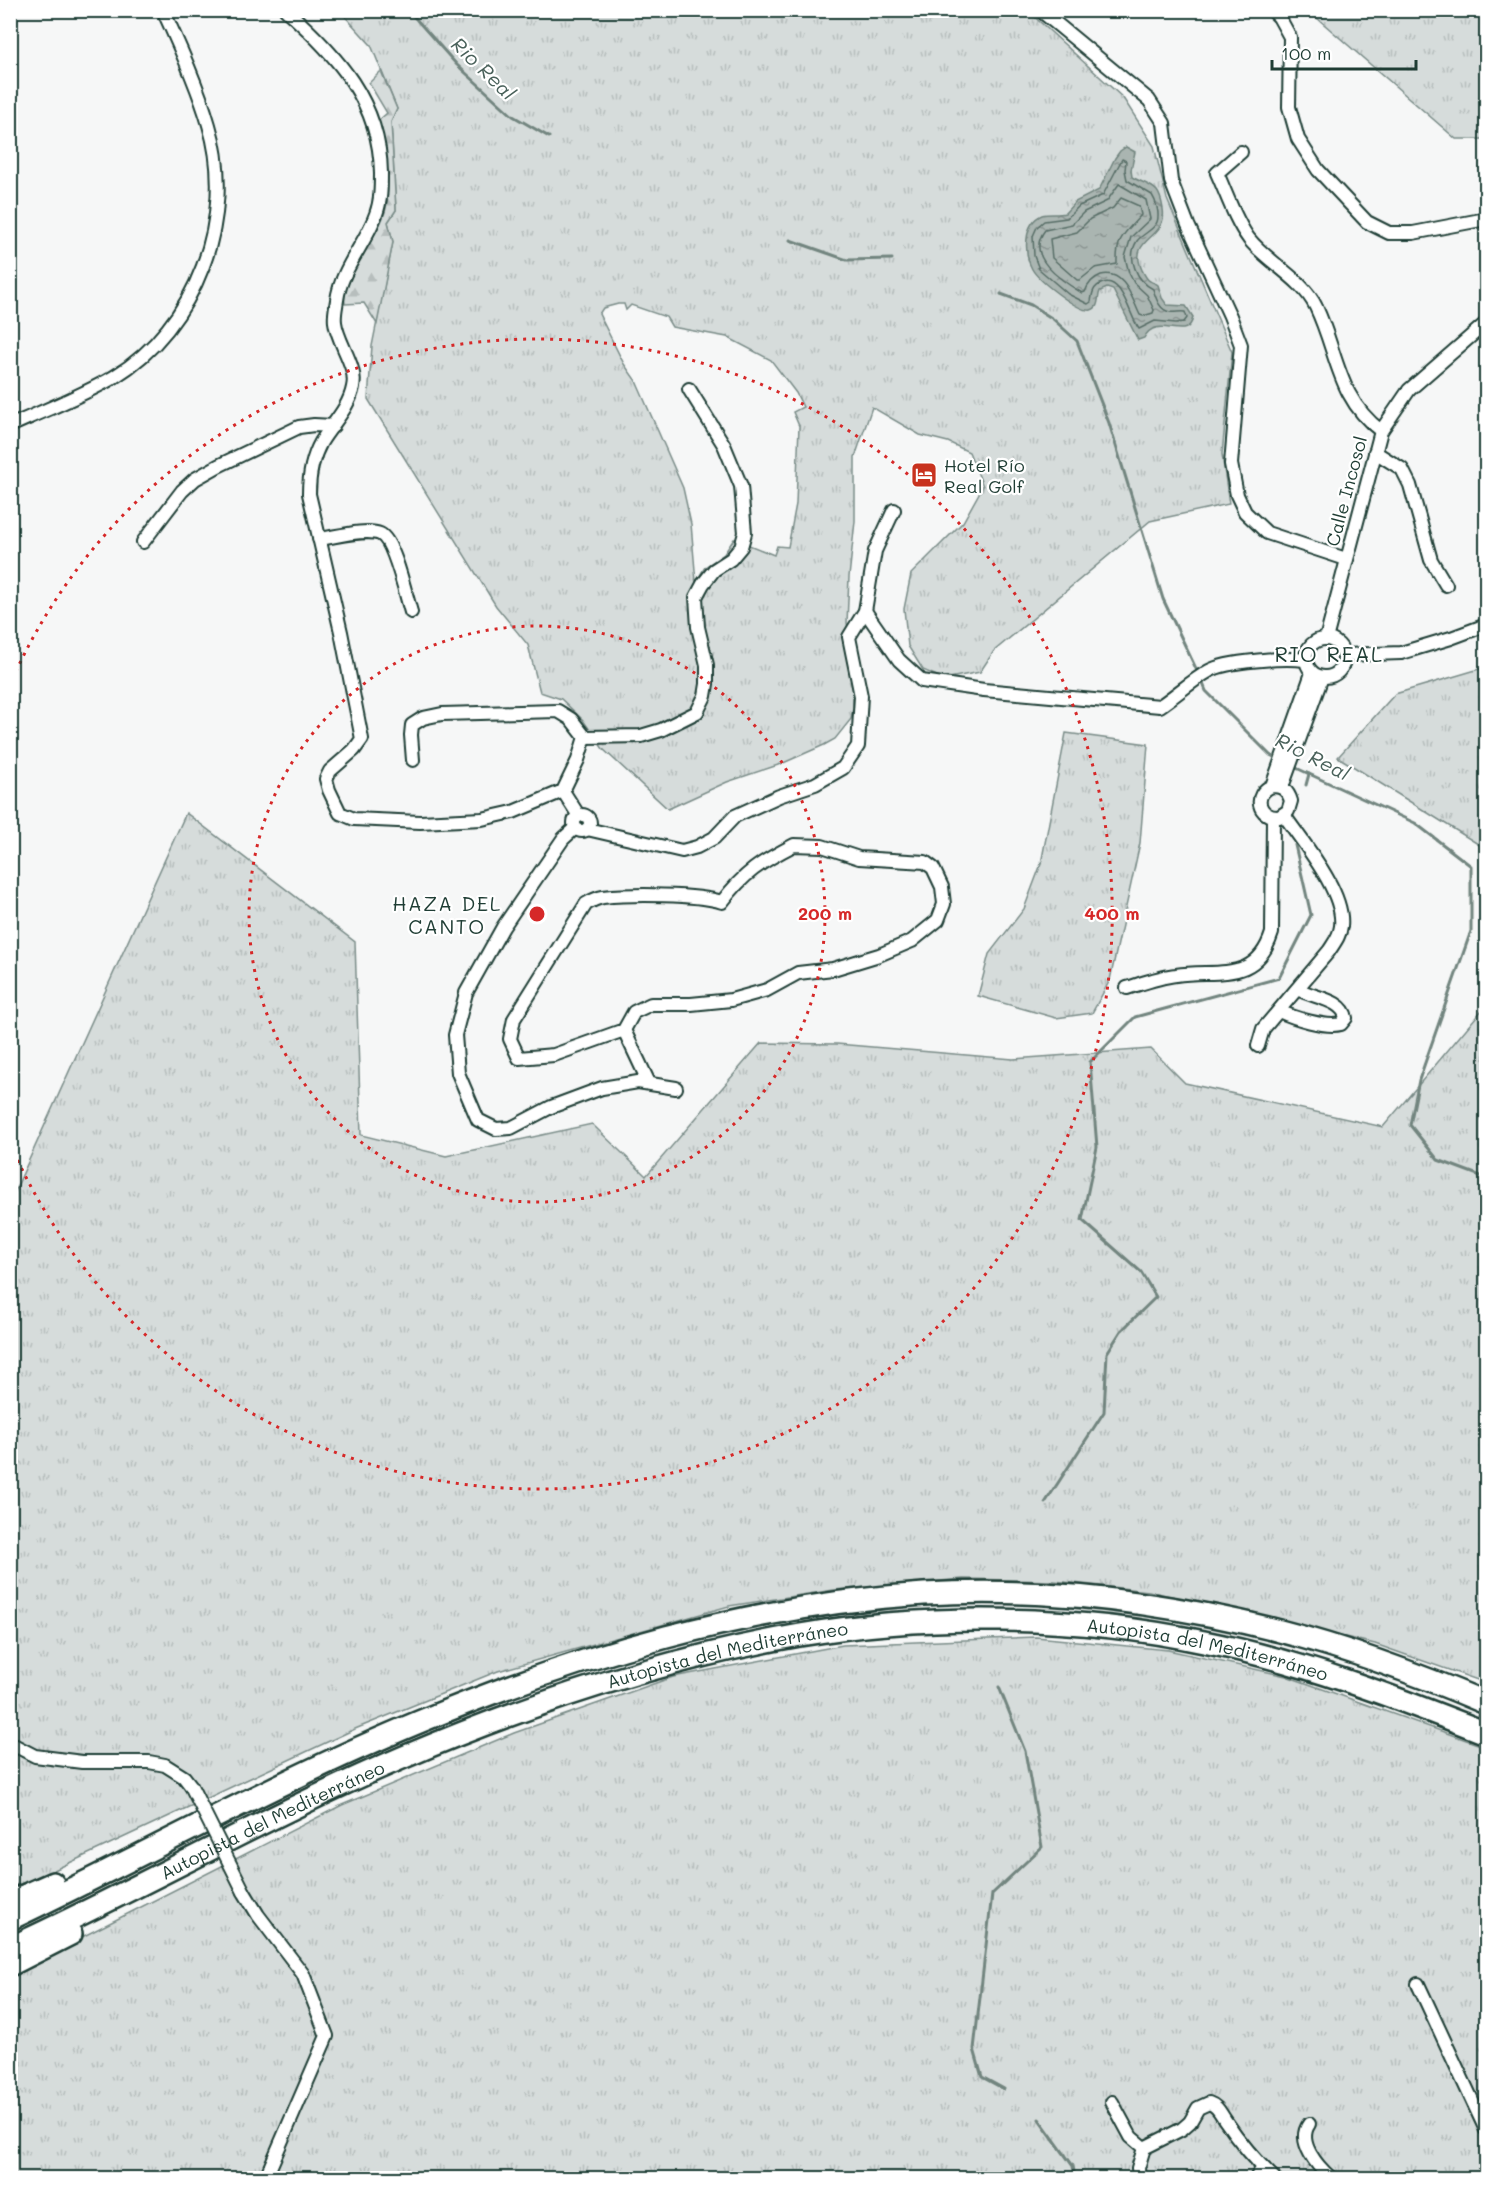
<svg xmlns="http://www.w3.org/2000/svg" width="1497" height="2189" viewBox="0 0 1497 2189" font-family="Mali,sans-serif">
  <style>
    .grass { fill: url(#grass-tufts); stroke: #7a8c88; stroke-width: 1.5; fill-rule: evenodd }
    .forest { fill: url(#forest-firs); stroke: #7a8c88; stroke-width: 1.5 }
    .water { fill: url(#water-ripples); stroke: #72857f; stroke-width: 1.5 }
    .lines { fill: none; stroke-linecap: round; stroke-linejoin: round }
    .shore { stroke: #576d66; stroke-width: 1.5 }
    .stream { stroke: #72857f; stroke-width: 3 }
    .minor-casing { stroke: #1f3d34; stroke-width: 16 }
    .motorway-casing { stroke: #1f3d34; stroke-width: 26 }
    .minor { stroke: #fff; stroke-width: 12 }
    .motorway { stroke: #fff; stroke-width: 21 }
    .minor-bridge-casing { stroke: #1f3d34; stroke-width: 16; stroke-linecap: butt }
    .minor-bridge { stroke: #fff; stroke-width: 12 }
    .ring { fill: none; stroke: #d62828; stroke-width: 3; stroke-dasharray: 3 6 }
    .labels { text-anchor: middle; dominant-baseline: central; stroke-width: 4.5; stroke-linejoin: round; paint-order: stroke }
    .poi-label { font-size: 18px; fill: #1f3d34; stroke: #fff; text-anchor: start }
    .street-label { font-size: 18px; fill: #1f3d34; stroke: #fff }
    .water-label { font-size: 20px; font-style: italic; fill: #49615a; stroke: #fff }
    .neighbourhood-label { font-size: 20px; letter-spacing: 1.5px; fill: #1f3d34; stroke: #fff }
    .quarter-label { font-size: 21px; letter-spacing: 1.5px; fill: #1f3d34; stroke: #fff }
    .centre { fill: #d62828; stroke: #fff; stroke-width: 3 }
    .ring-label { font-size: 18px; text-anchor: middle; font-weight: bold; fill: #d62828; stroke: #fff; stroke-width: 4.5; stroke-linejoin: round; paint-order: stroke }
  </style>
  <defs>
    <pattern id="grass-tufts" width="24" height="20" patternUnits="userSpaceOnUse" patternTransform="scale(1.5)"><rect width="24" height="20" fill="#d6dcdb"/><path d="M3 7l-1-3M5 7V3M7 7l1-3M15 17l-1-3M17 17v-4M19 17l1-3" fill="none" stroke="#b7bebd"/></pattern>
    <pattern id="forest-firs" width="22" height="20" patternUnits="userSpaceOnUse" patternTransform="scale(1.5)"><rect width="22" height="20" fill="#d6dcdb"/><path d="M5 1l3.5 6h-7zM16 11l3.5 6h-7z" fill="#b7bebd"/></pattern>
    <pattern id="water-ripples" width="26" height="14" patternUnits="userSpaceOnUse" patternTransform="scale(1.5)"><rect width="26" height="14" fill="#aab5b1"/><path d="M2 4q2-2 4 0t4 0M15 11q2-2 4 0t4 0" fill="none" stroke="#8a9491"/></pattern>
  </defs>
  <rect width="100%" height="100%" fill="#f6f7f7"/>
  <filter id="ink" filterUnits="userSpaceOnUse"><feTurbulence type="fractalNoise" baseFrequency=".0167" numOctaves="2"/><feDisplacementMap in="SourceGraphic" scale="12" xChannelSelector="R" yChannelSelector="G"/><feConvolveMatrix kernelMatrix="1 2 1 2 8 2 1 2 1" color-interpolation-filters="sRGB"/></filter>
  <g filter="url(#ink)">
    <!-- grass -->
    <g class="grass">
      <path d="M 340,11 L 1028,11 L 1123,98 L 1154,146 L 1167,199 L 1232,352 L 1222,454 L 1229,504 L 1150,521 L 994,651 L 980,672 L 944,679 L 923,670 L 908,646 L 904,609 L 911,574 L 963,522 L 983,486 L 969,452 L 948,442 L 920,435 L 872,407 L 855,457 L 855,521 L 849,577 L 847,623 L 852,649 L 853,708 L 851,719 L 835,739 L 824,745 L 781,764 L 727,782 L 668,809 L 603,749 L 583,720 L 561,699 L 540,692 L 528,645 L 496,606 L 368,399 L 372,346 L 393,242 L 388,222 L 396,210 L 391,122 L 397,109 L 371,45 ZM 618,304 L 624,304 L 626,310 L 631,305 L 666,317 L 672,327 L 727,337 L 771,360 L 796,393 L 803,407 L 793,412 L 799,426 L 796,504 L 788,547 L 777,546 L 774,555 L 734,539 L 724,554 L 705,567 L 696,582 L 691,524 L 683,488 L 636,381 L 624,364 L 599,314 L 603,308 Z"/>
      <path d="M 1309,11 L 1486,11 L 1486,139 L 1456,139 Z"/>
      <path d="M 1486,667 L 1486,1683 L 1375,1644 L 1149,1591 L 1054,1581 L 963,1579 L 834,1590 L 729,1606 L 498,1671 L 355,1729 L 18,1887 L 10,1878 L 10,1202 L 186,813 L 355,942 L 361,1135 L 446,1156 L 592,1124 L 646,1176 L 761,1043 L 837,1044 L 1013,1059 L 1151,1049 L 1185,1083 L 1383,1127 L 1482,1010 L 1486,849 L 1338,757 L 1395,694 Z"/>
      <path d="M 1066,733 L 1148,744 L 1140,843 L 1110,980 L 1092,1013 L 1056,1018 L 978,996 L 989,954 L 1024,909 L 1041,864 Z"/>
      <path d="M 1036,1637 L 1168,1650 L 1286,1676 L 1486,1747 L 1486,2178 L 11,2178 L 11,1973 L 342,1805 L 514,1733 L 673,1677 L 843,1645 Z"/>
    </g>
    <!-- forest -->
    <path class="forest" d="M 381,71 L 397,109 L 391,122 L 396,210 L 388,222 L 393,242 L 377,324 L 364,303 L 345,304 C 342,279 352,275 363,254 C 371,240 383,223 386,208 C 390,185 387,142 378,121 L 387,113 L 369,83 Z"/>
    <!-- water -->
    <path class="water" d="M 1126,147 L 1135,152 L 1131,170 L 1132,177 C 1140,182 1151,184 1157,191 C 1161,196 1162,203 1163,209 C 1168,240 1127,237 1142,270 C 1144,273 1146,279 1150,281 C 1153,283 1156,283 1158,285 L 1162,298 L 1167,305 L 1186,306 L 1193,317 C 1188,345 1157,312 1144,338 L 1138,340 L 1113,290 L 1107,288 L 1100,291 C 1097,298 1100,308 1091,310 C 1079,313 1038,280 1032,269 C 1024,254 1023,223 1042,215 C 1049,213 1058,215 1065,213 L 1075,202 L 1099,190 L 1115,158 L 1120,151 Z"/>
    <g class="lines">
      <!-- shore -->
      <g class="shore">
        <path d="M 1122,159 L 1126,161 L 1125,170 L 1127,180 L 1152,195 C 1156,201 1160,214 1157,222 C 1154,230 1142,234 1137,241 C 1126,258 1137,281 1153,289 C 1156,298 1159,310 1170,312 C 1175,313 1179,311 1185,312 L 1187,318 L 1184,322 L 1176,323 L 1155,321 L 1139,329 C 1130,317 1122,276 1103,283 C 1093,286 1092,294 1091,302 L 1088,304 L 1068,294 L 1039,269 L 1034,256 L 1033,236 L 1037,227 L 1044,221 L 1067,218 L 1079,206 L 1103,195 Z"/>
        <path d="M 1119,184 L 1146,200 L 1150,219 L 1131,237 L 1125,257 L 1129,273 L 1134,283 L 1147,295 L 1154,310 L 1153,313 L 1143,316 L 1140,315 C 1132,299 1125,269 1101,275 C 1093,278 1088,284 1085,292 L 1082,293 C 1062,281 1024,257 1045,230 L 1072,224 L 1084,212 L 1107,201 Z"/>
        <path d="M 1121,198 L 1139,206 L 1141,215 C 1125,233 1116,237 1117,264 L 1095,268 L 1080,280 L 1077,280 L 1052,258 L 1050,239 L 1077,232 L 1090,219 L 1113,208 Z"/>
      </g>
      <!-- stream -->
      <g class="stream">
        <path d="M 408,10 L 457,65 L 513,116 L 549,137"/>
        <path d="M 790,240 L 847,260 L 892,259"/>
        <path d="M 1001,294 L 1031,305 L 1053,319 L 1077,341 L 1109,423 L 1163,599 L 1199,675"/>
        <path d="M 1202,681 L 1206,691 L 1270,755 L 1278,759"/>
        <path d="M 1292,766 L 1415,823 L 1471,866 L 1471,931 L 1419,1080 L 1410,1125 L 1438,1160 L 1486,1178"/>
        <path d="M 1306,785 L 1309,774"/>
        <path d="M 1045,1503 L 1104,1412 L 1107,1353 L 1121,1331 L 1156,1297 L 1141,1272 L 1082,1220 L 1097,1147 L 1090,1062 L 1135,1017 L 1279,978 L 1311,915 L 1295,845"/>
        <path d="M 999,1687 L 1025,1751 L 1042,1847 L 992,1894 L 974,2049 L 982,2077 L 1004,2089"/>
        <path d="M 1039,2119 L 1073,2166 L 1075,2178"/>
      </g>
      <defs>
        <g id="minor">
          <path d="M 286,10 C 337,55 380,102 381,173 C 381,187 381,201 376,214 C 366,243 341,269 337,300 C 336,307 334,315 335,322 C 337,342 358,367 353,387 C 349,408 332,424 321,442 C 312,458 309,476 309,494 L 341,632 L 362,739 L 354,750 L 330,771 L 326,779 L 329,790 L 340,813 L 354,819 L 420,822 L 482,819 L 513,812 L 563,791 L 578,760 L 585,737"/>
          <path d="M 1040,10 L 1149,100 L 1164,123 L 1171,181 L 1188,225 L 1230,316 L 1241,345 L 1231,464 L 1237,495 L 1245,512 L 1267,533 L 1346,559"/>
          <path d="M 1272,10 L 1279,17 L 1290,37 L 1289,107 L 1298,139 L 1318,170 L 1367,222 L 1389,233 L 1413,233 L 1486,219"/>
          <path d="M 1241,152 L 1217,173 C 1227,195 1235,220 1249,239 C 1267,262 1303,279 1316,307 C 1338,353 1337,398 1381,431"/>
          <path d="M 10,426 C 45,410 82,396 114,377 C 196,327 237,217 209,125 C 198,87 180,47 163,10"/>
          <path d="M 1375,452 L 1402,469 L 1410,485 L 1431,560 L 1446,585"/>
          <path d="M 319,539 C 335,537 366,528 380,534 C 394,540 406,596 411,612"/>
          <path d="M 143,542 L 182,491 L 195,479 L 218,466 L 299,427 L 314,425 L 333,426"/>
          <path d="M 865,611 L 899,660 L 922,681 L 984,690 L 1160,706 C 1176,695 1193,680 1209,671 C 1226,661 1285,657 1305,660"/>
          <path d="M 1326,639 L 1381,431 L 1409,390 L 1486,323"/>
          <circle cx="1325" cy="658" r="19"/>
          <path d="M 1344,655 L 1401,653 L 1451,638 L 1486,625"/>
          <path d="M 413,760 L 411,735 L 412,725 L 423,718 L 442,714 L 558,711 L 571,719 L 585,737 L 641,736 L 661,730 L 697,712 L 705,696 L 707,684 L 707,665 L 698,627 L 696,597 L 703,584 L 714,570 L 731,559 L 741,547 L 745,533 L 741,486 L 724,445 L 689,389"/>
          <path d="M 1272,786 C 1283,786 1288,791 1291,801 L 1288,811 L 1279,817 C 1258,818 1252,794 1272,786 L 1312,673"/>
          <path d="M 1282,787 L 1322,677"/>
          <path d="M 563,791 L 579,816"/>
          <circle cx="582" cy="823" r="8"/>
          <path d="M 575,828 L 563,839 L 503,927 L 466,993 L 455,1035 L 458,1073 L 478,1120 L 496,1129 L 511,1128 L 551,1107 L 602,1088 L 638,1082 L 676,1088"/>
          <path d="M 587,829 L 682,851 L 697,847 L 714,838 L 735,816 L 779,796 L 815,784 L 843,768 L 858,746 L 861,696 L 849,637 L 865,611 L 875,551 L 894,510"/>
          <path d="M 794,845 L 822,846 L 859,858 L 925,862 L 933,868 L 942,887 L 944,904 L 938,920 L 912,941 L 879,955 L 833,969 L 798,973 L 767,990 L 731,1000 L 691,1004 L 651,1004 L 634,1012 L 624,1030 L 554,1055 L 519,1058 L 510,1039 L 514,1019 L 586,904 C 591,901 597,898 603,897 C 631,894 697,894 722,902 C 744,873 761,862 794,845 Z"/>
          <path d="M 1127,988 C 1143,983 1159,977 1176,975 C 1217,969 1256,984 1272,933 L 1273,818"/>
          <path d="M 1279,1011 C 1294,1018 1326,1028 1341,1024 L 1346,1018 C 1343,999 1313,998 1298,989"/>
          <path d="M 624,1030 L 649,1083"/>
          <path d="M 1258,1046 L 1263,1029 L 1329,951 C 1334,943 1340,936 1341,926 C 1345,892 1303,843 1284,815"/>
          <path d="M 10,1743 L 35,1756 L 82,1762 L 149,1762 L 165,1765 L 184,1777 L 191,1786"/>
          <path d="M 244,1892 L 258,1915 L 303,1974 L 327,2036 L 269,2170 L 272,2178"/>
          <path d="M 1418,1984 L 1486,2130"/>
          <path d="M 1112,2102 L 1131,2137 L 1144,2148"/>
          <path d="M 1309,2124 C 1296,2142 1318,2167 1331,2178"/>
          <path d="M 1139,2178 L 1138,2168 L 1144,2148 L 1182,2129 L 1190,2122 L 1198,2108 L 1209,2103 C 1218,2106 1220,2113 1225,2120 C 1239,2141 1256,2161 1274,2178"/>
          <path d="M 1256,2178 L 1260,2172 L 1267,2172"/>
        </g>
        <g id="motorway">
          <path d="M 10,1902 L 53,1883"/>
          <path d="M 10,1919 C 147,1854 279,1780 419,1722 C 580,1655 749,1605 924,1594 C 1042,1587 1165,1602 1280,1631 C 1350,1649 1420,1675 1486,1703"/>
          <path id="s1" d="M 10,1948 C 143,1887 270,1814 404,1757 C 531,1703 664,1659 800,1635 C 928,1613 1077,1615 1204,1642 C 1304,1662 1392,1696 1486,1733"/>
          <path d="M 10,1965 L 71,1934"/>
        </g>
      </defs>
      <!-- minor casing -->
      <use href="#minor" class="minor-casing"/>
      <!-- motorway casing -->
      <use href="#motorway" class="motorway-casing"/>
      <!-- minor -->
      <use href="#minor" class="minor"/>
      <!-- motorway -->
      <use href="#motorway" class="motorway"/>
      <defs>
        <path id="minor-bridge" d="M 191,1786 L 244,1892"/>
      </defs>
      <!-- minor-bridge casing -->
      <use href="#minor-bridge" class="minor-bridge-casing"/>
      <!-- minor-bridge -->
      <use href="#minor-bridge" class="minor-bridge"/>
    </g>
  </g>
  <!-- distance rings -->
  <g class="ring">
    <circle cx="537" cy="914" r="288"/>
    <path d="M12 680A575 575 0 1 1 12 1148"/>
  </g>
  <!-- icons -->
  <defs>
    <symbol id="hotel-square" viewBox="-11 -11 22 22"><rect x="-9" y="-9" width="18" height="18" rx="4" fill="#c8321e" stroke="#fff"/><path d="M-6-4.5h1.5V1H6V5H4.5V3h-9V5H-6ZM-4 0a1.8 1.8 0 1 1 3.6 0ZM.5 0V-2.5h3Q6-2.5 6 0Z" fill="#fff"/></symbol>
  </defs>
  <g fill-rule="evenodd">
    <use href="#hotel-square" x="909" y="460" width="30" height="30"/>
  </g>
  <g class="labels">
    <!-- poi labels -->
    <g class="poi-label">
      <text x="944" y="465">Hotel Río<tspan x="944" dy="21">Real Golf</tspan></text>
    </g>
    <!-- street labels -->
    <g class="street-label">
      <text transform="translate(1346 491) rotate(-75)">Calle Incosol</text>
      <text stroke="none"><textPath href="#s1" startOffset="1264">Autopista del Mediterráneo</textPath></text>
      <text stroke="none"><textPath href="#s1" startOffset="778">Autopista del Mediterráneo</textPath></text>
      <text stroke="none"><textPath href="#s1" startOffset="292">Autopista del Mediterráneo</textPath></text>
    </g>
    <!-- water labels -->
    <g class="water-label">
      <text transform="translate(484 68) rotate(44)">Rio Real</text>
      <text transform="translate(1313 756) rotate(27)">Rio Real</text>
    </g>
    <!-- neighbourhood labels -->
    <g class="neighbourhood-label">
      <text x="447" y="903">HAZA DEL<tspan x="447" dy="23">CANTO</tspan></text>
    </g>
    <!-- quarter labels -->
    <g class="quarter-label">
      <text x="1329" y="653">RIO REAL</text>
    </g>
  </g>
  <circle cx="537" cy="914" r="9" class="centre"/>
  <g class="ring-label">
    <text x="825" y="920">200 m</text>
    <text x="1112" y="920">400 m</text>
  </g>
  <!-- margin -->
  <rect width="1497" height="2189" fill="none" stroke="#fff" stroke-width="36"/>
  <rect x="18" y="18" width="1461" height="2153" fill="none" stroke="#1f3d34" stroke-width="2" filter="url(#ink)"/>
  <!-- scale -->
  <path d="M1272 60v9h144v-9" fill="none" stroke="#1f3d34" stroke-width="3"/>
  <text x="1281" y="60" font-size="18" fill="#1f3d34" stroke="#ffffff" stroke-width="4.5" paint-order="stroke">100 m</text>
</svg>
